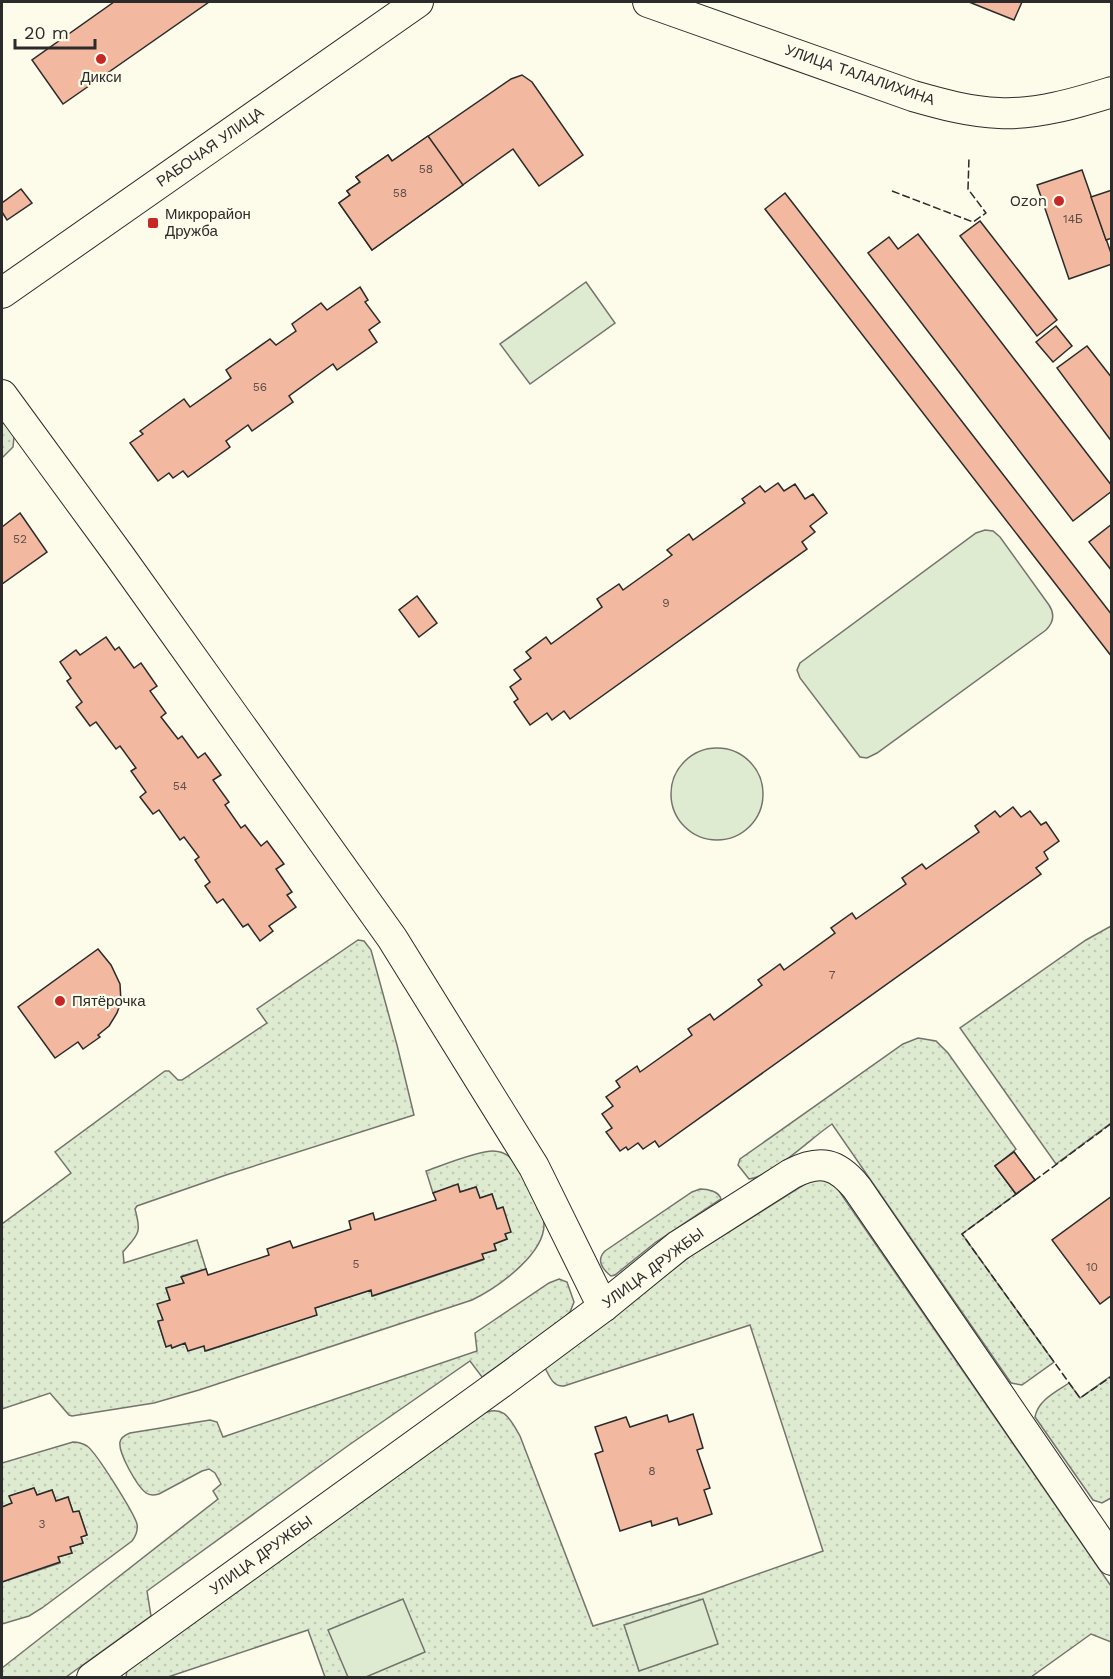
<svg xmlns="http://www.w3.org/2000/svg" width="1113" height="1679" viewBox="0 0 1113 1679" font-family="'Work Sans',sans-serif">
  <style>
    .grass { fill: url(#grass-dots); stroke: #74746e; stroke-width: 1.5 }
    .park { fill: #deebd1; stroke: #74746e; stroke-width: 1.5 }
    .building { fill: #f2b8a0; stroke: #2b2b2b; stroke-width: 1.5 }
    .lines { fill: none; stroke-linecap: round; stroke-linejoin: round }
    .minor-casing { stroke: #2b2b2b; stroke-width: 32 }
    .minor { stroke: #fdfbea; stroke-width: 30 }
    .fence { stroke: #2b2b2b; stroke-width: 1.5; stroke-dasharray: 8 3; stroke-linecap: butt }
    .poi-dot { fill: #c62828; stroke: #fdfbea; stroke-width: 2 }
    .labels { text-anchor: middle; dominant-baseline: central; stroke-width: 4.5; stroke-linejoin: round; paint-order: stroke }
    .number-label { font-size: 12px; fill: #5d4e48 }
    .street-label { font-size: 15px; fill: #2b2b2b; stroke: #fdfbea }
    .poi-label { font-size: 15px; fill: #2b2b2b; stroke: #fdfbea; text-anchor: start }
  </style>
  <defs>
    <pattern id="grass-dots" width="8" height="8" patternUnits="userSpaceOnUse" patternTransform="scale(1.5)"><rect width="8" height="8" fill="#deebd1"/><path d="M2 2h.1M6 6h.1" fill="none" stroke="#bfcab4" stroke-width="1.8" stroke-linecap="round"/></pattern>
  </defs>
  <rect width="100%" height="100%" fill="#fdfbea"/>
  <!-- grass -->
  <g class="grass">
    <path d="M 2,415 L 14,437 L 13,447 L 2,458 Z"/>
    <path d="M 1111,926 L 1111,1123 L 1056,1164 L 960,1028 L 1086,940 Z"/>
    <path d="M 358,940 L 364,941 L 371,950 L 397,1045 L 414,1115 L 226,1175 L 137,1206 L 135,1209 C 142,1234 138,1234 123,1252 L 124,1263 L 197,1240 L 206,1269 L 182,1276 L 184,1283 L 166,1288 L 170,1300 L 158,1304 L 163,1320 L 158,1322 L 166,1346 L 171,1345 L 172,1348 L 185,1343 L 204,1346 L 206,1351 L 316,1315 L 315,1308 L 371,1290 L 373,1296 L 483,1260 L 482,1254 L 496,1250 L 494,1244 L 507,1239 L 492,1194 L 480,1198 L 476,1187 L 460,1192 L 458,1185 L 433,1193 L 426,1171 C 443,1165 477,1151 493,1151 C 509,1151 516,1163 522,1176 C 529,1189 540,1203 543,1217 C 552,1250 497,1288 472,1300 L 199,1390 L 154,1403 L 72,1416 L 69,1415 L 50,1393 L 2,1409 L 2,1224 L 71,1173 L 55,1152 L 165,1071 L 169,1071 L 178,1080 L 182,1080 L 267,1023 L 257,1009 Z"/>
    <path d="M 918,1038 L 936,1041 L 948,1053 L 1016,1149 L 996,1166 L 1016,1194 L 962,1234 L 1054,1362 L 1022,1385 L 1011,1383 L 832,1124 C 811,1138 773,1176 749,1179 L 738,1165 L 740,1159 L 903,1044 Z"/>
    <path d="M 813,1179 L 825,1180 L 837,1188 L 1111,1586 L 1111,1642 L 1091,1634 L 1031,1677 L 325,1677 L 308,1630 L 168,1677 L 126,1678 L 127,1669 L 480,1415 C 503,1403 510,1418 520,1436 L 593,1626 L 701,1594 L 823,1551 L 750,1325 L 564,1386 C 553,1387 550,1377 545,1368 L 692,1255 Z"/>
    <path d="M 700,1189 C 707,1189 719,1191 721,1199 L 656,1242 L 615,1275 L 611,1276 C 602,1269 596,1260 605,1251 L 692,1192 Z"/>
    <path d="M 559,1279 L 567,1282 L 574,1302 L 570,1312 L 561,1321 L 482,1377 L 470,1361 L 349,1445 L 147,1591 L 151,1616 L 66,1677 L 2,1677 L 2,1668 L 218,1499 L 213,1491 L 221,1484 L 215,1473 L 209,1469 L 202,1471 L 159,1494 C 155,1495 150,1496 146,1493 C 137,1486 118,1453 120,1442 C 121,1437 125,1435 130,1433 L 210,1420 L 217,1422 L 223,1437 L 477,1351 L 475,1333 L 549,1283 Z"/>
    <path d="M 1111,1376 L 1111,1498 L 1102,1503 L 1093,1500 L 1035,1417 C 1038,1400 1056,1392 1069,1383 L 1080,1398 Z"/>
    <path d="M 73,1442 C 78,1442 82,1443 87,1446 C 96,1452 134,1513 137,1524 C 138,1531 136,1536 132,1541 L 42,1608 L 29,1616 L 2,1624 L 2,1582 L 60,1563 L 58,1557 L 72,1553 L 70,1547 L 83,1543 L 81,1537 L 87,1535 L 79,1511 L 73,1512 L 68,1497 L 56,1501 L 52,1490 L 37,1495 L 34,1488 L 10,1496 L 12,1503 L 2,1507 L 2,1463 Z"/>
  </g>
  <!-- park -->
  <g class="park">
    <path d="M 586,282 L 615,323 L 530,384 L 500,344 Z"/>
    <path d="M 985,530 L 993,531 L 1000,537 L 1049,605 C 1055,614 1054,622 1046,630 L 877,753 L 867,758 L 860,757 L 800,678 L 797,670 L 800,663 L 976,533 Z"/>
    <circle cx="717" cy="794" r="46"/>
    <path d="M 403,1599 L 425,1652 L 366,1677 L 348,1677 L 328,1630 Z"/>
    <path d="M 703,1599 L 718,1644 L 639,1671 L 624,1625 Z"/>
  </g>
  <!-- building -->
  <g class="building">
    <path d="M 114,2 L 209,2 L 63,104 L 32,60 Z"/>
    <path d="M 969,2 L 1022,2 L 1014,20 Z"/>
    <path d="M 522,75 L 532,82 L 583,155 L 539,186 L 513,149 L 372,250 L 339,203 L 350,195 L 347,191 L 360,182 L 356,177 L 388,155 L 392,161 L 511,79 Z"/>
    <path d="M 428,136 L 463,185 L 372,250 L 339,203 L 350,195 L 347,191 L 360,182 L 356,177 L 388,155 L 392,161 Z"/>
    <path d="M 1082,170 L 1112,256 L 1112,264 L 1069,279 L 1037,185 Z"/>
    <path d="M 21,189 L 32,203 L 7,220 L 2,212 L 2,203 Z"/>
    <path d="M 1112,190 L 1112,238 L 1106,240 L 1091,197 Z"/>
    <path d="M 785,193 L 1112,615 L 1112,657 L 765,209 Z"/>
    <path d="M 980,221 L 1057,320 L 1037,336 L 960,236 Z"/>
    <path d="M 918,234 L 1112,486 L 1112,491 L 1073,521 L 868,253 L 889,237 L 898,249 Z"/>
    <path d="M 360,287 L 368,300 L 365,302 L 380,322 L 369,330 L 377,342 L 337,370 L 333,364 L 289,396 L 293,402 L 252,431 L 248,425 L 226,441 L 230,447 L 188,477 L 183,471 L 173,478 L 169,473 L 158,481 L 130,443 L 143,434 L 140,431 L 184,399 L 190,407 L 231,378 L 226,370 L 270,339 L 276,345 L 296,331 L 292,324 L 321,303 L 327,310 Z"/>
    <path d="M 1056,326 L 1072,346 L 1053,362 L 1036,342 Z"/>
    <path d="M 1087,346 L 1112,378 L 1112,442 L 1057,368 Z"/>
    <path d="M 778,483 L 784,491 L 795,484 L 805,499 L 813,494 L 827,513 L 810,526 L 815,532 L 802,542 L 807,549 L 570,719 L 564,711 L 552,720 L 547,713 L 530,725 L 514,702 L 518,699 L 510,687 L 521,679 L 514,670 L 531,658 L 526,652 L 546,637 L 551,644 L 602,607 L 597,599 L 619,584 L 623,590 L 672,555 L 667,550 L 689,534 L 693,540 L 745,503 L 742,499 L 760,486 L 765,492 Z"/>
    <path d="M 20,513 L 47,552 L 2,584 L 2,527 Z"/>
    <path d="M 1112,524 L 1112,571 L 1089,542 Z"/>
    <path d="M 417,596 L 437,623 L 419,637 L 399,610 Z"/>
    <path d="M 106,637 L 115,650 L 119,647 L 134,668 L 141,663 L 157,686 L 150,691 L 166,713 L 161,717 L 178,739 L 182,736 L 198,758 L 205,753 L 221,775 L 213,780 L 229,802 L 225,805 L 241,828 L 245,825 L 261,846 L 267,841 L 284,864 L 276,869 L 292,892 L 287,895 L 296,907 L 269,926 L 273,931 L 260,941 L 248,924 L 243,927 L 223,899 L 217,903 L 205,886 L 210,882 L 195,860 L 199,857 L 184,837 L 180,840 L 159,810 L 153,814 L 140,797 L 146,792 L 131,771 L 136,768 L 120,746 L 116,749 L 96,722 L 90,726 L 76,707 L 82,702 L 67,681 L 71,678 L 60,662 L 76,650 L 80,655 Z"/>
    <path d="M 1013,807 L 1021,817 L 1030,811 L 1041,825 L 1046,822 L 1059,841 L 1044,852 L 1048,859 L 1036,868 L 1041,874 L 659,1147 L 655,1141 L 643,1149 L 638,1143 L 628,1150 L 626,1147 L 620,1151 L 606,1132 L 612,1128 L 602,1114 L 613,1106 L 606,1097 L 620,1087 L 616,1081 L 637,1066 L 640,1072 L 692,1035 L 688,1029 L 710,1014 L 714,1020 L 762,985 L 758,980 L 780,964 L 784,970 L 835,933 L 831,928 L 852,913 L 856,919 L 906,884 L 902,878 L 922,864 L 926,869 L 979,832 L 975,826 L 995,811 L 1000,817 Z"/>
    <path d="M 98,949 L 111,965 L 120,984 L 121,1002 L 117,1013 L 109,1026 L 98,1035 L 100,1037 L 83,1049 L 78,1042 L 55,1058 L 18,1007 Z"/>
    <path d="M 1014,1152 L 1035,1180 L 1016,1194 L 995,1166 Z"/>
    <path d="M 1014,1152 L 1035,1180 L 1016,1194 L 995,1166 Z"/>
    <path d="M 458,1184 L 460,1192 L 476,1187 L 480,1198 L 492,1194 L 497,1209 L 503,1207 L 511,1232 L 505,1234 L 507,1239 L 494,1244 L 496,1250 L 482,1254 L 484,1259 L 372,1296 L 371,1290 L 315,1308 L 317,1315 L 205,1351 L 204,1346 L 188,1351 L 185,1343 L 172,1348 L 171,1345 L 166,1347 L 158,1321 L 163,1320 L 157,1304 L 170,1300 L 166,1288 L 184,1283 L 181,1277 L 206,1269 L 208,1275 L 269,1255 L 267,1249 L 290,1241 L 293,1248 L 351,1229 L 349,1221 L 373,1213 L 375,1220 L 436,1200 L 433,1193 Z"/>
    <path d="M 1112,1196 L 1112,1295 L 1100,1304 L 1052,1240 Z"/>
    <path d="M 693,1414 L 703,1448 L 697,1450 L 710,1488 L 704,1490 L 712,1514 L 679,1525 L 677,1518 L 652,1526 L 651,1521 L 620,1531 L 595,1454 L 603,1451 L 595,1427 L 626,1417 L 630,1427 L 667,1415 L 669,1422 Z"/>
    <path d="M 34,1488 L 37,1495 L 52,1490 L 56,1501 L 68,1497 L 73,1512 L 79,1511 L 87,1535 L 81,1537 L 83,1543 L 70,1547 L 72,1553 L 58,1557 L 60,1562 L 2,1582 L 2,1507 L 12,1503 L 9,1496 Z"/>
  </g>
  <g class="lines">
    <defs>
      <g id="minor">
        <path d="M 648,2 L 913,96 C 941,104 970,112 999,113 C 1037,115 1076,103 1112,92"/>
        <path d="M 2,293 L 418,2"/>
        <path d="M 2,395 L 119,555 L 392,938 L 534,1167 L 603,1307"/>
        <path d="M 92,1678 L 502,1382 L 603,1307 L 678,1246 L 791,1174 C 820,1159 837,1163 857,1188 L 1112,1560"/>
      </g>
    </defs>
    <!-- minor casing -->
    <use href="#minor" class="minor-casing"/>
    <!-- minor -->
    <use href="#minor" class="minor"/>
    <!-- fence -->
    <g class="fence">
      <path d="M 892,191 L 973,222 L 986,213 L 968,189 L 969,157"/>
      <path d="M 1034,1181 L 1112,1123"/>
      <path d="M 1019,1192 L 962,1234 L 1080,1398 L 1112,1376"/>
    </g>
  </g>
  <!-- markers -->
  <g class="poi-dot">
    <circle cx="101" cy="59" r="6"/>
    <circle cx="1059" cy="201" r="6"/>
    <rect x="147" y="217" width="12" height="12" rx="3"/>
    <circle cx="60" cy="1001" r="6"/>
  </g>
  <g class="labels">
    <!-- number labels -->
    <g class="number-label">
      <text x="426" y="169">58</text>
      <text x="400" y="193">58</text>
      <text x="1073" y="219">14Б</text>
      <text x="260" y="387">56</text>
      <text x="20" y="539">52</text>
      <text x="666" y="603">9</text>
      <text x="180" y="786">54</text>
      <text x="832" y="975">7</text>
      <text x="356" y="1264">5</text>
      <text x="1092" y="1267">10</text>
      <text x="652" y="1471">8</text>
      <text x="42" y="1524">3</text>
    </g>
    <!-- street labels -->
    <g class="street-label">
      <text transform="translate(860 75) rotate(19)">УЛИЦА ТАЛАЛИХИНА</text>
      <text transform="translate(210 147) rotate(-35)">РАБОЧАЯ УЛИЦА</text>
      <text transform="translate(653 1268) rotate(-37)">УЛИЦА ДРУЖБЫ</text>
      <text transform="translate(261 1555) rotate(-36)">УЛИЦА ДРУЖБЫ</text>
    </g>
    <!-- poi labels -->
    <g class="poi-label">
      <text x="101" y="77" text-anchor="middle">Дикси</text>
      <text x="1047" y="201" text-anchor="end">Ozon</text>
      <text x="165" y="214">Микрорайон<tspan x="165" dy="17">Дружба</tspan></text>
      <text x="72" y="1001">Пятёрочка</text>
    </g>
  </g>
  <!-- border -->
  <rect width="1113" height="1679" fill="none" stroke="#2b2b2b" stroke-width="6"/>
  <!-- scale -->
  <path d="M15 39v9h80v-9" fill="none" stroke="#2b2b2b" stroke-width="3"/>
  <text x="24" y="39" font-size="18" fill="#2b2b2b" stroke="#fdfbea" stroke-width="4.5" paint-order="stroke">20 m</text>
</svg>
